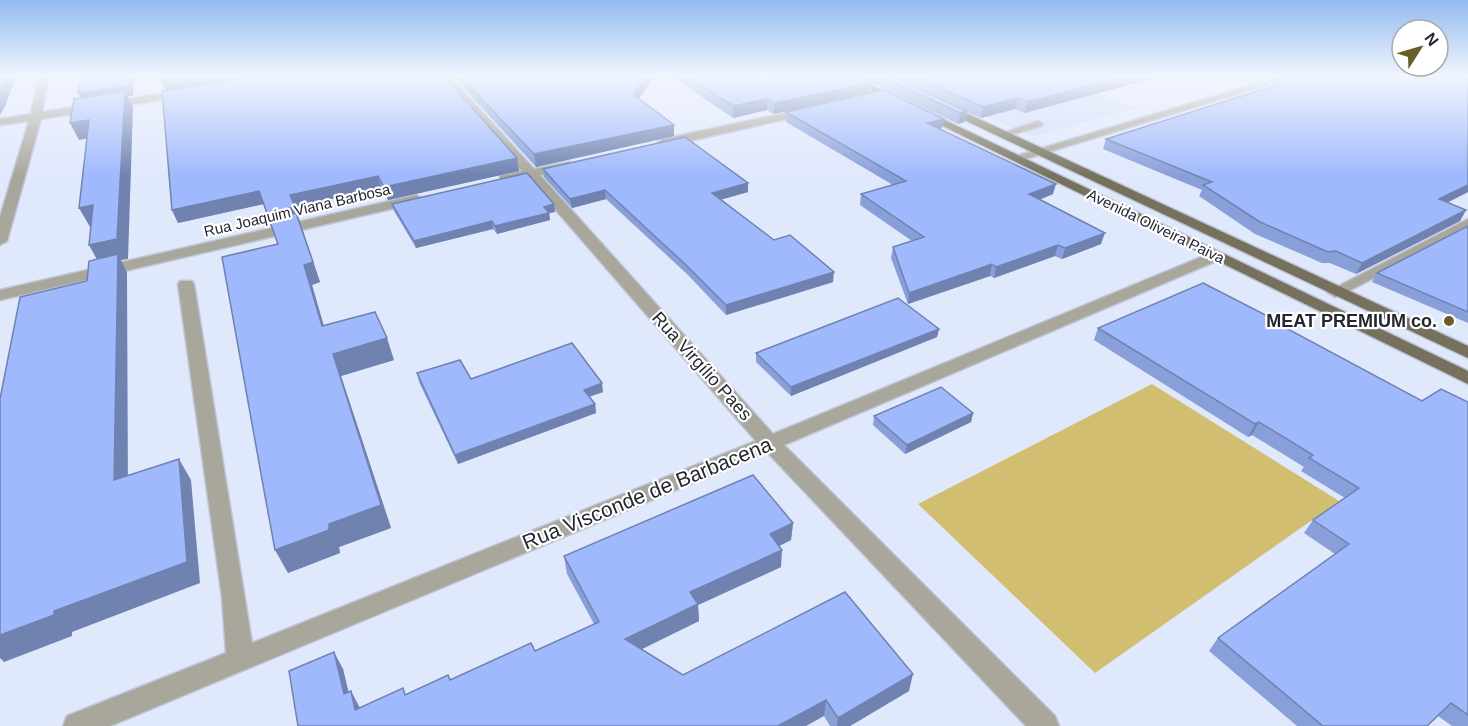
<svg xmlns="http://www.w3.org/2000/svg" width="1468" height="726" viewBox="0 0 1468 726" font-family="Arial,sans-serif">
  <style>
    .built { fill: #d2dcf6 }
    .green { fill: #d1be71 }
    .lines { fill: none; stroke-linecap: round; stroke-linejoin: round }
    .lane-casing { stroke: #bec5d7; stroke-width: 3 }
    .street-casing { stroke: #bec5d7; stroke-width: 3 }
    .primary-casing { stroke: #bec5d7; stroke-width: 3 }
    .lane { fill: #a9a79b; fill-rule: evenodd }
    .street { fill: #a9a79b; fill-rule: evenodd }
    .primary { fill: #75715c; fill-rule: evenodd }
    .wall { fill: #899fd9 }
    .shaded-wall { fill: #6f82b0 }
    .building { fill: #9fb9fc; stroke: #6f82b0; stroke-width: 1.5 }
    .poi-dot { fill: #695d2a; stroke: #fff; stroke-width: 2 }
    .labels { text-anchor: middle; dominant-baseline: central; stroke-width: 4.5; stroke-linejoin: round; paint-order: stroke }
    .far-street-label { font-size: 15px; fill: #232730; stroke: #fff }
    .poi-label { font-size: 18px; font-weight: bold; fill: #232730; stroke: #fff; text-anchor: end }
    .street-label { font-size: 18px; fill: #232730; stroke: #fff }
    .near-street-label { font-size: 21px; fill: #232730; stroke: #fff }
  </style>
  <rect width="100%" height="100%" fill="#e0e8fc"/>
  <!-- built -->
  <path class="built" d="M 894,75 L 1047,75 L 1135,108 L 1035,136 L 1027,135 Z"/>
  <!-- green -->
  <path class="green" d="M 1152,384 L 1339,501 L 1095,673 L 918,504 Z"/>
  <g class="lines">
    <defs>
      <path id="lane" d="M 1038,121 L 1043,124 L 1041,126 L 1004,137 L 999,134 Z"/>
      <g id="street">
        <path d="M 39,75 L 49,75 L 42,112 L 185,90 L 190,93 L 185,96 L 41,119 L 7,241 L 0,245 L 0,217 L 29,121 L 0,125 L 0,119 L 31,114 Z"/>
        <path d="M 439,75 L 449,75 L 534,169 L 570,162 L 570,168 L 540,175 L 773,434 L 1211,253 L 1221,253 L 1223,256 L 1221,259 L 784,445 L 1055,716 L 1059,726 L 1026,726 L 767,452 L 110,726 L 63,726 L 67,716 L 226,653 L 222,597 L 178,284 L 180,281 L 192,281 L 194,284 L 252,643 L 756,441 L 528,178 L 500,182 L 500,176 L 522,171 Z"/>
        <path d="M 1285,75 L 1300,75 L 1019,161 L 1009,158 Z"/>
        <path d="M 809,108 L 814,111 L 813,113 L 663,147 L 657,143 L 663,139 Z"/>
        <path d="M 416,195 L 423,199 L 421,202 L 0,300 L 0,290 Z"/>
        <path d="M 1468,219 L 1468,229 L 1341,295 L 1335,297 L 1327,292 Z"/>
      </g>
      <g id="primary">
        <path d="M 839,75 L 851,75 L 1468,371 L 1468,384 Z"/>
        <path d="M 941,105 L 949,105 L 1468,346 L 1468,358 L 941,109 Z"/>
      </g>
    </defs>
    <!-- lane casing -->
    <use href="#lane" class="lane-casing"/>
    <!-- street casing -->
    <use href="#street" class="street-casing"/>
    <!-- primary casing -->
    <use href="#primary" class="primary-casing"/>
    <!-- lane -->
    <use href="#lane" class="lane"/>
    <!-- street -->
    <use href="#street" class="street"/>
    <!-- primary -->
    <use href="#primary" class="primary"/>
  </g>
  <!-- wall -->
  <g class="wall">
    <path d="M 452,75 L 656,75 L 639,98 L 674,136 L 536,167 Z"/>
    <path d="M 670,75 L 1166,75 L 1024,113 L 1015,109 L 981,118 L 967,112 L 965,122 L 958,124 L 872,83 L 774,114 L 767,110 L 733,118 Z"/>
    <path d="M 1468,75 L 1468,192 L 1447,203 L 1466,210 L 1460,221 L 1356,274 L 1330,263 L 1322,263 L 1255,234 L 1199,196 L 1202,190 L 1103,149 L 1106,139 L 1274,86 L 1278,76 Z"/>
    <path d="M 165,90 L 517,158 L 519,171 L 388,200 L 381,188 L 295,207 L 320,282 L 312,285 L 324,326 L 394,360 L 341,376 L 391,528 L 339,547 L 340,553 L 288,573 L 278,244 L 263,204 L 178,223 L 172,210 Z"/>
    <path d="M 786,112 L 944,119 L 942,128 L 939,129 L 1053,194 L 1039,200 L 1101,244 L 1062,259 L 1055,256 L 994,278 L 990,276 L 908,304 L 891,258 L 893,247 L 912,241 L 860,205 L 861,194 L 893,185 L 786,122 Z"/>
    <path d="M 543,169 L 748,183 L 748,192 L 721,199 L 774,240 L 833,282 L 726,315 L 688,275 L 606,199 L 572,208 L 544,177 Z"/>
    <path d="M 392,204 L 554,204 L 555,212 L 549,213 L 550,220 L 497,234 L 493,229 L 416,248 L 394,211 Z"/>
    <path d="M 1468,226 L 1468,323 L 1372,282 L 1377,273 Z"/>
    <path d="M 1287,326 L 1286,328 L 1422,401 L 1468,402 L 1468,726 L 1452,726 L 1438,716 L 1427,726 L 1297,726 L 1209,651 L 1218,638 L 1335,554 L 1304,533 L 1313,520 L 1345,498 L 1301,471 L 1304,467 L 1252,435 L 1248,437 L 1094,340 L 1098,328 Z"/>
    <path d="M 939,329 L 937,337 L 791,396 L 756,362 L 756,353 Z"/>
    <path d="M 417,373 L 471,379 L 603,392 L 589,397 L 595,404 L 596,413 L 458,464 L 419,382 Z"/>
    <path d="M 973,413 L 971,422 L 905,454 L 873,425 L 874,416 Z"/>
    <path d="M 793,523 L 791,540 L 779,546 L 781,567 L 698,605 L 699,621 L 641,649 L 683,675 L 909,691 L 850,726 L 830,726 L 824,716 L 298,726 L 343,669 L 348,692 L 360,708 L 406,695 L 535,651 L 594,624 L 567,574 L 564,556 Z"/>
  </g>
  <!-- shaded-wall -->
  <g class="shaded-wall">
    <path d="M 7,75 L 16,75 L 5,107 L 0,115 L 0,94 Z"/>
    <path d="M 129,75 L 134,75 L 133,96 L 128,96 L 133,107 L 128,259 L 121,260 L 127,273 L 128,501 L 114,480 L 100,265 L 89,245 L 125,97 L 83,103 L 78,93 Z"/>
    <path d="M 200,75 L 269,75 L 166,91 L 161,81 Z"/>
    <path d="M 648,75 L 656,75 L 634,105 L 633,94 Z"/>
    <path d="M 1131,75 L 1166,75 L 1024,113 L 1027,102 Z"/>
    <path d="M 872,83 L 871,93 L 774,114 L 774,103 Z"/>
    <path d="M 1018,98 L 1015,109 L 981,118 L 983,107 Z"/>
    <path d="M 767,99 L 767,110 L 733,118 L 733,106 Z"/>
    <path d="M 967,111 L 965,122 L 958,124 L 960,113 Z"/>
    <path d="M 944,119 L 942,128 L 925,132 L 927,123 Z"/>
    <path d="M 89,120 L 97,137 L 79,140 L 70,123 Z"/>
    <path d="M 674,125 L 674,136 L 536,167 L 534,154 Z"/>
    <path d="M 517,158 L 519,171 L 388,200 L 384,187 Z"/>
    <path d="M 378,176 L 381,188 L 295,207 L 320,282 L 312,285 L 330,348 L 272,226 L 267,213 L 290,195 Z"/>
    <path d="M 748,183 L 748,192 L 713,202 L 712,193 Z"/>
    <path d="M 1056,184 L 1053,194 L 1026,205 L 1029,194 Z"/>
    <path d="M 1468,185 L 1468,192 L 1432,210 L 1439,199 Z"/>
    <path d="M 605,190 L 606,199 L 572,208 L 570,199 Z"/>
    <path d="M 259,191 L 264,204 L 178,223 L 172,210 Z"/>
    <path d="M 554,204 L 555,212 L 549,213 L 550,220 L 497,234 L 495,226 L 544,207 Z"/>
    <path d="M 93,205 L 104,224 L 90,227 L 79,208 Z"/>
    <path d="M 1466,210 L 1460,221 L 1356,274 L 1362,263 Z"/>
    <path d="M 492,221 L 493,229 L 416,248 L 414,241 Z"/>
    <path d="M 1105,233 L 1101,244 L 1062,259 L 1065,248 Z"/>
    <path d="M 1058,245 L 1055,256 L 994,278 L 996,267 Z"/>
    <path d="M 992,264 L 990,276 L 908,304 L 909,293 Z"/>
    <path d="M 834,272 L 833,282 L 726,315 L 726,305 Z"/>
    <path d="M 939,329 L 937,337 L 791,396 L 791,387 Z"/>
    <path d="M 387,338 L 394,360 L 341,376 L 391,528 L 339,547 L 340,553 L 288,573 L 275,550 L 329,524 L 333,354 Z"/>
    <path d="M 602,383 L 603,392 L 585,398 L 584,390 Z"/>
    <path d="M 595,404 L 596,413 L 458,464 L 455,455 Z"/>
    <path d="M 973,413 L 971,422 L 905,454 L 907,445 Z"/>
    <path d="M 1259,422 L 1252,435 L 1248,437 L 1255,424 Z"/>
    <path d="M 179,459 L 191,480 L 200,583 L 72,632 L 72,636 L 4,662 L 0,658 L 0,635 L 54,611 Z"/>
    <path d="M 793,523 L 791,540 L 769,551 L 770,534 Z"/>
    <path d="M 782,550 L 781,567 L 698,605 L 699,621 L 628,656 L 625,639 L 690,592 Z"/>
    <path d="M 334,652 L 343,669 L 353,710 L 344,694 Z"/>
    <path d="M 913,674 L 909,691 L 850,726 L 837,726 L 838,718 Z"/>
    <path d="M 351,691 L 360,708 L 364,726 L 355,710 Z"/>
    <path d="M 826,700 L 824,716 L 806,726 L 778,726 Z"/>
  </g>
  <!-- building -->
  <g class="building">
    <path d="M 0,75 L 7,75 L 0,94 Z"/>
    <path d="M 81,75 L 129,75 L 128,86 L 78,93 Z"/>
    <path d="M 161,75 L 200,75 L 161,81 Z"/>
    <path d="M 265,75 L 443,75 L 517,158 L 384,187 L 378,176 L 290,195 L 295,207 L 267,213 L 259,191 L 172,210 L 162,91 Z"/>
    <path d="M 459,75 L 648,75 L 633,94 L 674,125 L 534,154 Z"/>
    <path d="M 685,75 L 857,75 L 872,83 L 774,103 L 767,99 L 733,106 Z"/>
    <path d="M 878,75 L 889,75 L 967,111 L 960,113 Z"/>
    <path d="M 912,75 L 1131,75 L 1027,102 L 1018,98 L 983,107 Z"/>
    <path d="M 1283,75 L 1468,75 L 1468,185 L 1439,199 L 1466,210 L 1362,263 L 1336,251 L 1328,252 L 1260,222 L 1203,185 L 1212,182 L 1106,139 L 1280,84 L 1278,76 Z"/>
    <path d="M 884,90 L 944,119 L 927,123 L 1056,184 L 1029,194 L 1105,233 L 1065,248 L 1058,245 L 996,267 L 992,264 L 909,293 L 893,247 L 924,237 L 861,194 L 906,181 L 786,112 Z"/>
    <path d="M 125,91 L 117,239 L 89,245 L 93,205 L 79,208 L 89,120 L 70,123 L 74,99 Z"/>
    <path d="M 685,137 L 748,183 L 712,193 L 774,240 L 790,235 L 834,272 L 726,305 L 687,266 L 605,190 L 570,199 L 543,169 Z"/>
    <path d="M 527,173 L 554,204 L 544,207 L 549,213 L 495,226 L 492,221 L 414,241 L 392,204 Z"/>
    <path d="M 296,213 L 313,262 L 304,265 L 322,326 L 375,312 L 387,338 L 333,354 L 381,505 L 329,524 L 329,530 L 275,550 L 265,496 L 222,257 L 278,244 L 269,219 Z"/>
    <path d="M 1468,226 L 1468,312 L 1377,273 Z"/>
    <path d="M 118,254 L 114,480 L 179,459 L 187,562 L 54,611 L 54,615 L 0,635 L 0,399 L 20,297 L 87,281 L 89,261 Z"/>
    <path d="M 1203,283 L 1287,326 L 1284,327 L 1422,401 L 1441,389 L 1468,402 L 1468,715 L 1451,703 L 1427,726 L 1323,726 L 1218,638 L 1349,544 L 1313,520 L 1359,488 L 1309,458 L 1313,455 L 1259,422 L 1255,424 L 1098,328 Z"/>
    <path d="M 898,298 L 939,329 L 791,387 L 756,353 Z"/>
    <path d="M 572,343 L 602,383 L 584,390 L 595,404 L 455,455 L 417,373 L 460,360 L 471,379 Z"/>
    <path d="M 941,387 L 973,413 L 907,445 L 874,416 Z"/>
    <path d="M 753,475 L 793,523 L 770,534 L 782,550 L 690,592 L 698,604 L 625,639 L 683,675 L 845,592 L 913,674 L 838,718 L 826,700 L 778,726 L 298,726 L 289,671 L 334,652 L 344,694 L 351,691 L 355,710 L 403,688 L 405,695 L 448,675 L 450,680 L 531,643 L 535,651 L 599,622 L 564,556 Z"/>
  </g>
  <!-- sky -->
  <linearGradient id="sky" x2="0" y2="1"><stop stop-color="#91baee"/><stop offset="0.43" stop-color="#f1f5fe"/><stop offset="1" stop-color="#f1f5fe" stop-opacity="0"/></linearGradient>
  <rect width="1468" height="176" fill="url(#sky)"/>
  <!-- markers -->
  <circle class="poi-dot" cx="1449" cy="321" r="6"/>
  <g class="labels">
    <!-- far-street labels -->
    <g class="far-street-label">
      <text transform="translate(297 210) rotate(-13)">Rua Joaquim Viana Barbosa</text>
      <text transform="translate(1156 226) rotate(26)">Avenida Oliveira Paiva</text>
    </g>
    <!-- poi labels -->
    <g class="poi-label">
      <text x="1437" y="321">MEAT PREMIUM co.</text>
    </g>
    <!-- street labels -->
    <g class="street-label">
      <text transform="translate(702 366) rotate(48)">Rua Virgílio Paes</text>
    </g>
    <!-- near-street labels -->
    <g class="near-street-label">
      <text transform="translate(647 493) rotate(-22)">Rua Visconde de Barbacena</text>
    </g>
  </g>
  <!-- north arrow -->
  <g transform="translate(1420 48) rotate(53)"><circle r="28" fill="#ffffff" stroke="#a7a9ac" stroke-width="1.5"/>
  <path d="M0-4.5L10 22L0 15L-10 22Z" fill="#695d2a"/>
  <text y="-9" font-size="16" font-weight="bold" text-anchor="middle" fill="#232730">N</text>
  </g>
</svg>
